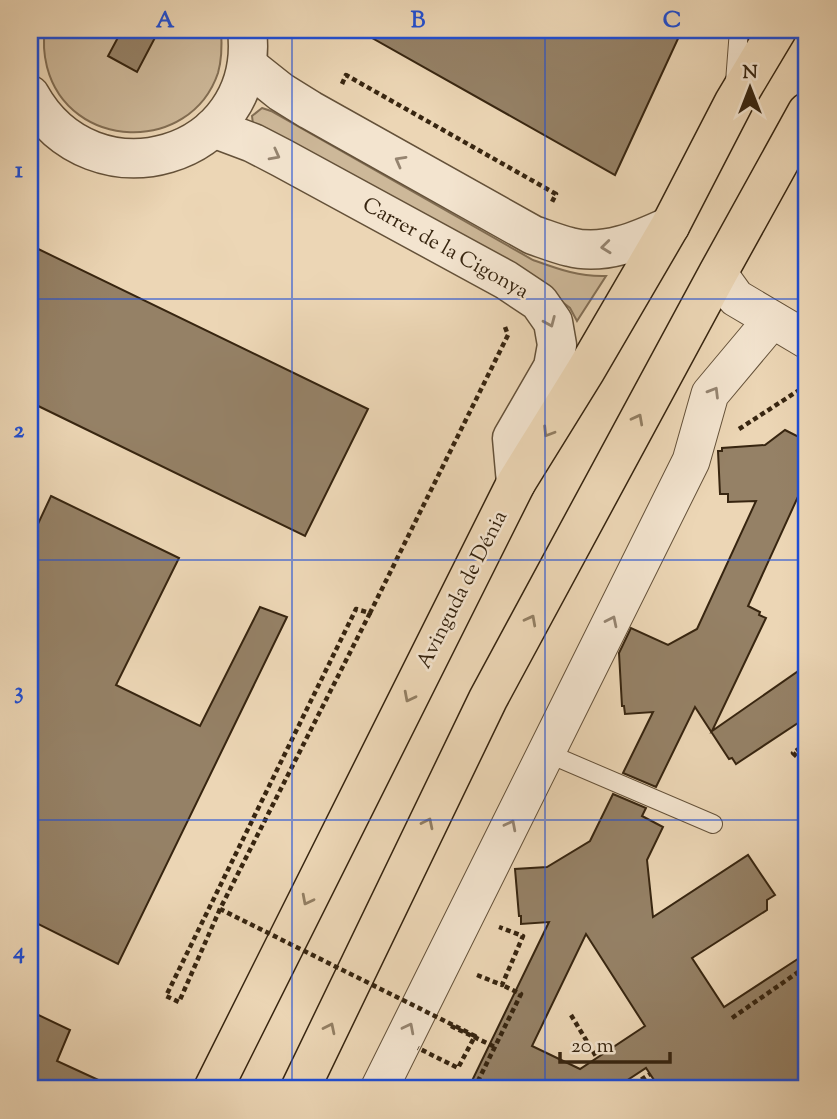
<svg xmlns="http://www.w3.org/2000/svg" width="837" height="1119" viewBox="0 0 837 1119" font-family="'Sorts Mill Goudy',serif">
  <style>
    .green { fill: #cdb899; stroke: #826e54; stroke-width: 2 }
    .building { fill: #958166; stroke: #372510; stroke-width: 2; fill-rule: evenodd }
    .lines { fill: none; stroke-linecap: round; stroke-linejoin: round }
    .service-casing { stroke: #645139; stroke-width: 20 }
    .minor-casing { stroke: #645139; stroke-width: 39 }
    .tertiary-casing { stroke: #645139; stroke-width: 41 }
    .primary-casing { stroke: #372510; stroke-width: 41 }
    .path { stroke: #372510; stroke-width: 4.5; stroke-dasharray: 5 3.5; stroke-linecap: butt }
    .service { stroke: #f3e4cf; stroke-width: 18 }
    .minor { stroke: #f3e4cf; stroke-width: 37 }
    .tertiary { stroke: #f3e4cf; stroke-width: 38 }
    .primary { stroke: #ecd6b5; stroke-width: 38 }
    .path-bridge { stroke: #372510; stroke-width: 4.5; stroke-dasharray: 5 3.5; stroke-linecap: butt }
    .oneway { stroke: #958470 }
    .oneway2 { stroke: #927e62 }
    .grid { fill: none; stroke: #1d4ed8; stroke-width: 2; stroke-opacity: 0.55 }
    .labels { text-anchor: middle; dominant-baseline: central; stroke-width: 5; stroke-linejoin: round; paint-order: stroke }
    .street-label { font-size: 21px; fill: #372510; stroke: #f3e4cf }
    .neatline { fill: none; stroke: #1d4ed8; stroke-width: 2.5 }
    .grid-label { font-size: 23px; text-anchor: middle; font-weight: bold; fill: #1d4ed8 }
  </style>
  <rect width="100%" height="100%" fill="#ecd6b5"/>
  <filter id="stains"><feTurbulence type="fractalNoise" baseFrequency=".00286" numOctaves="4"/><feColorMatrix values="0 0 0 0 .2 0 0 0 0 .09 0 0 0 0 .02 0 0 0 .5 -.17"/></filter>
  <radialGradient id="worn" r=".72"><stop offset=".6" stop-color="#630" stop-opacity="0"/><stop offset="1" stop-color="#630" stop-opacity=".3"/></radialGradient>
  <!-- green -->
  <g class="green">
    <path d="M 45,30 L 221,30 C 222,44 222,59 218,73 C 190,155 69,151 47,67 C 44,55 43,42 45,30 Z"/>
    <path d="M 262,108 L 271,111 L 533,260 C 558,269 579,277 606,276 L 577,321 L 570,308 L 561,301 L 253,124 L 252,116 Z"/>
  </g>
  <!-- building -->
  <g class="building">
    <path d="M 122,30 L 159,30 L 137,72 L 108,56 Z"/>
    <path d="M 358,30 L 682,30 L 615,175 Z"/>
    <path d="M 30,245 L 368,409 L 305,536 L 30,402 Z"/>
    <path d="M 785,430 L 807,441 L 807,477 L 748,606 L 760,612 L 759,615 L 766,618 L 712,731 L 807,665 L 807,717 L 736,764 L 732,758 L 729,759 L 695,707 L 656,787 L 623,773 L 653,712 L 625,714 L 624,706 L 622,706 L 619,653 L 631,628 L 668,645 L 697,629 L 756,501 L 728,502 L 728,494 L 720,494 L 718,451 L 722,451 L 722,448 L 765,445 Z"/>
    <path d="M 51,496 L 179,558 L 116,685 L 200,726 L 260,607 L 287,617 L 118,964 L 30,920 L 30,541 Z"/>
    <path d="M 613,794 L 646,808 L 642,816 L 663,827 L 647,860 L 653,917 L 748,855 L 775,895 L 767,900 L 767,910 L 692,958 L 724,1007 L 807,953 L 807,1089 L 660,1089 L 646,1068 L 617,1087 L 622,1089 L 468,1089 L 549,922 L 521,924 L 521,916 L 519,916 L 515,869 L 547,867 L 590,841 ZM 586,934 L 645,1026 L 580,1069 L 532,1046 Z"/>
    <path d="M 30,1011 L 70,1030 L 57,1061 L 118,1089 L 30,1089 Z"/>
  </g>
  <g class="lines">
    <defs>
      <g id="service">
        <path d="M 735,82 L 739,30"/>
        <path d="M 547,753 L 713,824"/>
      </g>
      <g id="minor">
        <path d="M 718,273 L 736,298 L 807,340"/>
        <path d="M 379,1089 L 691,461 L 710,394 L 772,320"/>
      </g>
      <g id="tertiary">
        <path d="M 247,65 L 281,92 L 310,110 L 533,235 C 545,239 557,244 570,247 C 604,256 640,240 670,226"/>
        <path d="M 30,95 C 93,208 262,159 247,30"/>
        <path d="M 213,128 L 253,143 L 282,158 L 506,280 L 539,302 L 553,322 L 557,345 L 553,367 L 512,438 L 516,483"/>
      </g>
      <g id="primary">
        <path d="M 213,1089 L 516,483 L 586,370 L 670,226 L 734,102 L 777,30"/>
        <path d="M 300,1089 L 488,699 L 718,273 L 807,112"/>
      </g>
    </defs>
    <!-- service casing -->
    <use href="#service" class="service-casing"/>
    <!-- minor casing -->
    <use href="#minor" class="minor-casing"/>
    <!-- tertiary casing -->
    <use href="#tertiary" class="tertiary-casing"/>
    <!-- primary casing -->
    <use href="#primary" class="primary-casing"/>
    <!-- path -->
    <g class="path">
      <path d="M 342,84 L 346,75 L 556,194 L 552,202"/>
      <path d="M 739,429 L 807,385"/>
      <path d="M 807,743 L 793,753 L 807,766"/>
      <path d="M 220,909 L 179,1002 L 166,996 L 356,609 L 370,613 L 508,335 L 505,327"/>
      <path d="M 477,975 L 502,985 L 523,936 L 499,927"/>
      <path d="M 571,1015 L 597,1058"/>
      <path d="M 732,1018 L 807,966"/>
      <path d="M 451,1026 L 495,1047"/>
      <path d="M 616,1088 L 617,1089"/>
      <path d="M 474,1089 L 521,994 L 502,985"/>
      <path d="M 627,1089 L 650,1074"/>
    </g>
    <!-- service -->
    <use href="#service" class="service"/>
    <!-- minor -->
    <use href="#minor" class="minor"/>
    <!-- tertiary -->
    <use href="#tertiary" class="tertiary"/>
    <!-- primary -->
    <use href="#primary" class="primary"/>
    <!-- path-bridge -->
    <path class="path-bridge" d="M 370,613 L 220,909 L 475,1036 L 458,1068 L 418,1048"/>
  </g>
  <!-- one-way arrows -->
  <defs><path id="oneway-chevron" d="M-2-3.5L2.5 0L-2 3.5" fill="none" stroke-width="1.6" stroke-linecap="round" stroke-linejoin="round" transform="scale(1.75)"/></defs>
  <g class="oneway">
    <use href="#oneway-chevron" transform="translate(275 155) rotate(28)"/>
    <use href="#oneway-chevron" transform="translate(400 161) rotate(-151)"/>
    <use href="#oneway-chevron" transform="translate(606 247) rotate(174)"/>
    <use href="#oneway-chevron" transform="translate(550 322) rotate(67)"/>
    <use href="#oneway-chevron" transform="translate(714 392) rotate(-59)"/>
    <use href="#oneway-chevron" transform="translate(612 621) rotate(-64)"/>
    <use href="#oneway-chevron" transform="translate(511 825) rotate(-63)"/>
    <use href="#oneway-chevron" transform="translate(409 1028) rotate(-63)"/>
  </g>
  <g class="oneway2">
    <use href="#oneway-chevron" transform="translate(638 419) rotate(-62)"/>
    <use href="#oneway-chevron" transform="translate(548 432) rotate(122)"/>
    <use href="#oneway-chevron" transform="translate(531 620) rotate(-62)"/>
    <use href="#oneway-chevron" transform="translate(409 697) rotate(117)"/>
    <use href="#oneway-chevron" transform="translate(428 823) rotate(-64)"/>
    <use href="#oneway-chevron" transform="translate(307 900) rotate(117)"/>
    <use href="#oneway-chevron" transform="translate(330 1028) rotate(-64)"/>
  </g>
  <!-- grid -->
  <path class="grid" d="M 292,30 L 292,1089M 545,30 L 545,1089M 30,299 L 807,299M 30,560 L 807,560M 30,820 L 807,820"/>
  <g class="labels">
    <!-- street labels -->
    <g class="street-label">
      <text transform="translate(445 249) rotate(29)">Carrer de la Cigonya</text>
      <text transform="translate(463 590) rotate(-63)">Avinguda de Dénia</text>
    </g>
  </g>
  <!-- margin -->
  <rect width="837" height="1119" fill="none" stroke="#ecd6b5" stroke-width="77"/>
  <!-- north arrow -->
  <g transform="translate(750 88)" stroke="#f3e4cf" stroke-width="5" paint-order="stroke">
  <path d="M0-5L12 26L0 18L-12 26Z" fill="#372510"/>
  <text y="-10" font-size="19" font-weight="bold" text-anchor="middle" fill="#372510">N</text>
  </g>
  <!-- scale -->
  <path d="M560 1052v10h110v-10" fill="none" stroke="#372510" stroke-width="3.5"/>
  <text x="571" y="1052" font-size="21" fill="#372510" stroke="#f3e4cf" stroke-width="5" paint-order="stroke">20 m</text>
  <rect x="38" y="38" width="760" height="1042" class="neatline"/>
  <g class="grid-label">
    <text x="165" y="27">A</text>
    <text x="418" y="27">B</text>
    <text x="672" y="27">C</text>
    <text x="19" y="177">1</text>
    <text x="19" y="437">2</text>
    <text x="19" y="698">3</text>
    <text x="19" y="958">4</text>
  </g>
  <rect width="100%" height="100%" filter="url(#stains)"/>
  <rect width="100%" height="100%" fill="url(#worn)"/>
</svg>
